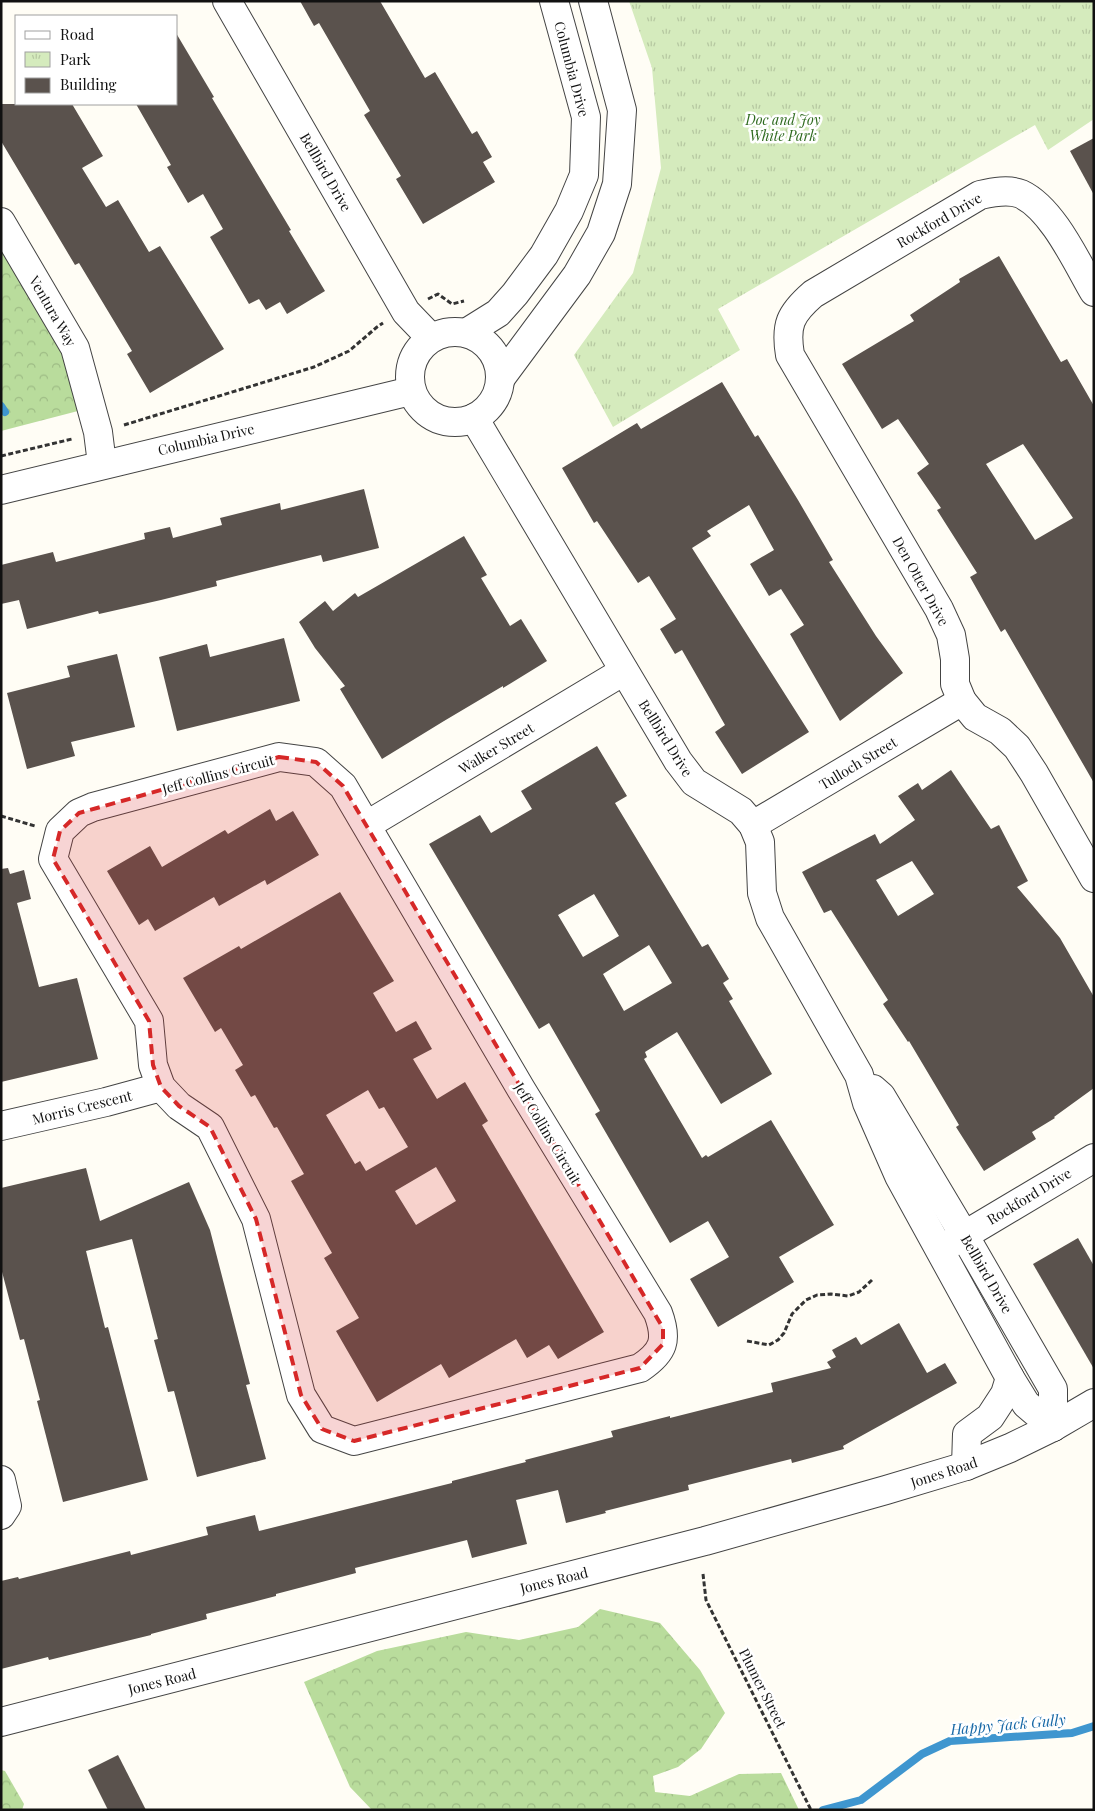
<svg xmlns="http://www.w3.org/2000/svg" width="1095" height="1811" viewBox="0 0 1095 1811" font-family="'Playfair Display',serif">
  <style>
    .forest { fill: url(#forest-crowns) }
    .park { fill: url(#park-tufts) }
    .lines { fill: none; stroke-linecap: round; stroke-linejoin: round }
    .stream { stroke: #3f96cf; stroke-width: 8 }
    .building { fill: #5a524d; fill-rule: evenodd }
    .minor-casing { stroke: #444; stroke-width: 30 }
    .path { stroke: #333; stroke-width: 3; stroke-dasharray: 5 2.5; stroke-linecap: butt }
    .minor { stroke: #fff; stroke-width: 28 }
    .marked { fill: #d62828; fill-opacity: 0.2; stroke: #d62828; stroke-width: 4; stroke-dasharray: 10 6; stroke-linejoin: round }
    .labels { text-anchor: middle; dominant-baseline: central; stroke-width: 5; stroke-linejoin: round; paint-order: stroke }
    .street-label { font-size: 14px; fill: #111; stroke: #fff }
    .park-label { font-size: 14px; font-style: italic; fill: #2f6b1f; stroke: #fff }
    .water-label { font-size: 15px; font-style: italic; fill: #1768a6; stroke: #fff }
  </style>
  <defs>
    <pattern id="forest-crowns" width="20" height="18" patternUnits="userSpaceOnUse" patternTransform="scale(1.25)"><rect width="20" height="18" fill="#b9dc9c"/><path d="M2 6a3 3 0 1 1 6 0M12 15a3 3 0 1 1 6 0" fill="none" stroke="#9ebc85"/></pattern>
    <pattern id="park-tufts" width="24" height="20" patternUnits="userSpaceOnUse" patternTransform="scale(1.25)"><rect width="24" height="20" fill="#d5ebbd"/><path d="M3 7l-1-3M5 7V3M7 7l1-3M15 17l-1-3M17 17v-4M19 17l1-3" fill="none" stroke="#b6c8a1"/></pattern>
  </defs>
  <rect width="100%" height="100%" fill="#fffdf5"/>
  <!-- forest -->
  <g class="forest">
    <path d="M 1,241 L 101,405 L 1,431 Z"/>
    <path d="M 600,1609 L 660,1623 L 700,1670 L 725,1713 L 701,1749 L 678,1767 L 653,1776 L 655,1792 L 690,1796 L 739,1774 L 781,1773 L 799,1810 L 372,1810 L 350,1787 L 304,1682 L 377,1651 L 466,1632 L 519,1640 L 578,1627 Z"/>
    <path d="M 1,1770 L 5,1771 L 24,1804 L 22,1810 L 1,1810 Z"/>
  </g>
  <!-- park -->
  <path class="park" d="M 629,1 L 1094,1 L 1094,119 L 1048,150 L 1035,125 L 718,309 L 740,350 L 613,427 L 574,355 L 633,273 L 661,168 L 652,68 Z"/>
  <g class="lines">
    <!-- stream -->
    <g class="stream">
      <path d="M 1,406 L 5,412"/>
      <path d="M 823,1810 L 861,1800 L 922,1754 L 950,1741 L 1072,1733 L 1094,1726"/>
    </g>
  </g>
  <!-- building -->
  <g class="building">
    <path d="M 300,1 L 380,1 L 425,78 L 435,72 L 472,134 L 477,131 L 492,157 L 483,162 L 495,182 L 423,224 L 396,179 L 401,176 L 364,115 L 370,111 L 319,23 L 314,26 Z"/>
    <path d="M 176,33 L 214,97 L 212,98 L 291,230 L 289,231 L 325,291 L 287,314 L 280,302 L 266,310 L 259,299 L 249,304 L 210,237 L 223,229 L 203,194 L 188,203 L 167,167 L 171,165 L 136,104 L 176,104 Z"/>
    <path d="M 1,104 L 72,104 L 103,156 L 82,168 L 106,207 L 118,200 L 149,252 L 160,246 L 224,349 L 150,393 L 127,354 L 132,351 L 79,263 L 75,265 L 1,141 Z"/>
    <path d="M 1094,138 L 1094,195 L 1070,151 Z"/>
    <path d="M 999,256 L 1061,362 L 1067,359 L 1094,406 L 1094,783 L 1005,629 L 1001,632 L 970,577 L 977,573 L 937,510 L 941,508 L 917,473 L 929,464 L 898,419 L 882,429 L 842,364 L 914,321 L 910,315 L 960,282 L 959,279 ZM 1023,444 L 1073,518 L 1035,540 L 986,464 Z"/>
    <path d="M 722,382 L 755,437 L 758,435 L 798,500 L 833,560 L 829,562 L 876,636 L 903,673 L 840,721 L 790,634 L 804,625 L 781,589 L 769,596 L 750,564 L 774,550 L 749,505 L 707,531 L 711,536 L 692,548 L 809,732 L 742,774 L 715,732 L 725,725 L 682,650 L 675,654 L 660,629 L 676,619 L 649,576 L 638,583 L 597,521 L 594,523 L 562,468 L 637,423 L 641,429 Z"/>
    <path d="M 364,489 L 379,548 L 323,562 L 321,555 L 216,581 L 217,586 L 161,600 L 99,614 L 98,611 L 27,629 L 19,600 L 1,604 L 1,565 L 53,552 L 56,562 L 145,539 L 144,533 L 170,527 L 173,538 L 222,525 L 220,518 L 280,503 L 281,510 Z"/>
    <path d="M 464,536 L 487,575 L 481,578 L 510,626 L 521,619 L 547,661 L 503,688 L 503,686 L 444,721 L 382,759 L 340,689 L 345,686 L 315,648 L 299,622 L 325,601 L 333,611 L 355,593 L 358,597 Z"/>
    <path d="M 284,638 L 300,701 L 177,731 L 159,657 L 207,644 L 210,657 Z"/>
    <path d="M 117,654 L 135,727 L 71,742 L 75,756 L 27,769 L 7,693 L 70,677 L 67,666 Z"/>
    <path d="M 597,746 L 627,796 L 615,803 L 702,947 L 708,944 L 729,979 L 723,983 L 733,999 L 729,1001 L 772,1074 L 721,1104 L 677,1032 L 645,1052 L 647,1057 L 644,1059 L 702,1158 L 706,1155 L 708,1157 L 771,1120 L 834,1225 L 779,1257 L 794,1282 L 718,1327 L 690,1279 L 729,1257 L 708,1221 L 670,1243 L 595,1114 L 600,1111 L 549,1023 L 539,1029 L 429,844 L 480,815 L 491,833 L 532,809 L 521,791 ZM 594,894 L 619,936 L 583,957 L 558,915 ZM 649,945 L 672,983 L 624,1011 L 603,974 Z"/>
    <path d="M 951,770 L 991,829 L 999,825 L 1028,881 L 1017,887 L 1060,938 L 1094,997 L 1094,1088 L 1054,1117 L 1055,1118 L 1032,1132 L 1036,1139 L 984,1171 L 956,1127 L 959,1125 L 909,1041 L 908,1042 L 883,1004 L 888,1000 L 831,910 L 824,913 L 802,872 L 875,834 L 880,844 L 915,820 L 898,796 L 918,783 L 922,790 ZM 912,861 L 934,894 L 898,916 L 876,880 Z"/>
    <path d="M 270,809 L 276,821 L 293,811 L 319,855 L 267,885 L 265,880 L 219,906 L 214,897 L 155,931 L 148,919 L 139,925 L 107,871 L 150,846 L 162,867 L 225,830 L 228,834 Z"/>
    <path d="M 8,868 L 10,874 L 24,870 L 31,899 L 17,903 L 39,987 L 77,978 L 98,1059 L 1,1082 L 1,869 Z"/>
    <path d="M 340,892 L 394,981 L 373,993 L 396,1032 L 416,1021 L 432,1049 L 413,1059 L 437,1099 L 465,1082 L 488,1121 L 482,1125 L 604,1332 L 558,1359 L 549,1345 L 527,1358 L 516,1339 L 449,1378 L 441,1364 L 377,1402 L 336,1331 L 359,1318 L 324,1258 L 332,1253 L 291,1181 L 304,1174 L 277,1127 L 274,1128 L 255,1095 L 251,1097 L 235,1070 L 243,1065 L 221,1028 L 215,1032 L 183,978 L 239,946 L 241,949 ZM 368,1090 L 379,1109 L 384,1107 L 408,1147 L 366,1171 L 360,1161 L 355,1164 L 326,1115 ZM 436,1167 L 456,1201 L 416,1225 L 395,1191 Z"/>
    <path d="M 86,1168 L 100,1221 L 189,1182 L 210,1230 L 250,1384 L 246,1385 L 266,1459 L 197,1477 L 174,1391 L 168,1392 L 154,1340 L 158,1339 L 132,1239 L 86,1251 L 105,1328 L 108,1327 L 148,1480 L 63,1502 L 37,1401 L 40,1400 L 24,1339 L 20,1340 L 1,1268 L 1,1188 Z"/>
    <path d="M 1078,1238 L 1094,1266 L 1094,1369 L 1033,1264 Z"/>
    <path d="M 899,1323 L 927,1373 L 945,1363 L 957,1383 L 843,1446 L 844,1449 L 792,1463 L 791,1459 L 688,1485 L 689,1490 L 605,1511 L 606,1513 L 566,1523 L 558,1490 L 516,1500 L 527,1544 L 472,1558 L 467,1540 L 355,1568 L 356,1573 L 276,1594 L 276,1596 L 206,1614 L 207,1619 L 151,1634 L 151,1635 L 49,1660 L 48,1657 L 1,1669 L 1,1581 L 18,1577 L 19,1579 L 130,1551 L 131,1555 L 208,1535 L 206,1527 L 255,1515 L 259,1531 L 452,1483 L 452,1481 L 526,1462 L 525,1460 L 613,1437 L 611,1431 L 670,1416 L 670,1418 L 773,1392 L 771,1383 L 831,1368 L 827,1362 L 836,1357 L 832,1350 L 856,1337 L 861,1345 Z"/>
    <path d="M 118,1755 L 146,1810 L 108,1810 L 88,1770 Z"/>
  </g>
  <g class="lines">
    <defs>
      <g id="minor">
        <path d="M 227,1 L 406,312 L 431,338"/>
        <path d="M 1,222 L 75,348 L 98,432 L 102,464"/>
        <path d="M 1094,292 C 1077,263 1053,209 1021,194 C 1009,189 993,192 980,195 L 813,294 C 790,314 785,325 790,355 L 939,609 L 951,635 L 955,659 L 955,684 L 962,701 L 975,717 L 1000,731 L 1017,747 L 1034,773 L 1094,878"/>
        <circle cx="455" cy="377" r="45"/>
        <path d="M 466,333 L 498,313 L 515,294 L 544,255 L 569,211 L 584,175 L 586,117 L 554,1"/>
        <path d="M 500,379 L 577,275 L 601,233 L 617,184 L 622,110 L 593,1"/>
        <path d="M 474,418 L 678,761 L 694,782 L 741,811 L 753,825 L 760,842 L 762,893 L 770,918 L 859,1075 L 867,1103 L 899,1176 L 1010,1378 L 1026,1404 L 1053,1427"/>
        <path d="M 1,490 L 411,391"/>
        <path d="M 279,757 L 316,762 L 343,786 L 521,1089 L 658,1313 C 668,1340 664,1352 640,1368 L 354,1441 L 322,1429 L 301,1395 L 256,1219 L 210,1127 L 179,1106 L 161,1087 L 153,1065 L 149,1021 L 53,859 L 60,831 L 79,813 L 93,807 Z"/>
        <path d="M 367,825 L 624,671"/>
        <path d="M 753,825 L 962,701"/>
        <path d="M 873,1089 L 881,1096 L 964,1235 L 1053,1389 L 1053,1427"/>
        <path d="M 1,1126 L 106,1102 L 161,1087"/>
        <path d="M 948,1245 L 1094,1158"/>
        <path d="M 966,1466 L 967,1434 L 990,1417 L 1005,1394 L 1010,1378"/>
        <path d="M 1,1480 L 7,1506 L 1,1515"/>
        <path d="M 1,1722 L 705,1541 L 886,1490 L 966,1466 L 1010,1448 L 1053,1427 L 1094,1403"/>
      </g>
    </defs>
    <!-- minor casing -->
    <use href="#minor" class="minor-casing"/>
    <!-- path -->
    <g class="path">
      <path d="M 428,299 L 438,294 L 452,304 L 464,301"/>
      <path d="M 124,425 L 314,367 L 349,351 L 377,327 L 383,323"/>
      <path d="M 1,456 L 72,439"/>
      <path d="M 1,816 L 35,826"/>
      <path d="M 747,1341 L 769,1345 L 778,1340 L 784,1333 L 792,1314 L 806,1300 L 817,1295 L 831,1294 L 848,1296 L 859,1292 L 872,1280"/>
      <path d="M 703,1574 L 706,1600 L 811,1810"/>
    </g>
    <!-- minor -->
    <use href="#minor" class="minor"/>
  </g>
  <!-- marked area -->
  <path class="marked" d="M 279,757 L 316,762 L 343,786 L 663,1328 L 663,1344 L 640,1368 L 354,1441 L 322,1429 L 301,1395 L 256,1219 L 210,1127 L 179,1106 L 161,1087 L 153,1065 L 149,1021 L 53,859 L 60,831 L 79,813 Z"/>
  <g class="labels">
    <!-- street labels -->
    <g class="street-label">
      <text transform="translate(572 69) rotate(75)">Columbia Drive</text>
      <text transform="translate(326 172) rotate(60)">Bellbird Drive</text>
      <text transform="translate(939 220) rotate(-30)">Rockford Drive</text>
      <text transform="translate(53 311) rotate(60)">Ventura Way</text>
      <text transform="translate(206 439) rotate(-13)">Columbia Drive</text>
      <text transform="translate(921 581) rotate(61)">Den Otter Drive</text>
      <text transform="translate(666 738) rotate(58)">Bellbird Drive</text>
      <text transform="translate(496 748) rotate(-31)">Walker Street</text>
      <text transform="translate(858 763) rotate(-31)">Tulloch Street</text>
      <text transform="translate(218 774) rotate(-15)">Jeff Collins Circuit</text>
      <text transform="translate(82 1107) rotate(-14)">Morris Crescent</text>
      <text transform="translate(548 1133) rotate(59)">Jeff Collins Circuit</text>
      <text transform="translate(1029 1196) rotate(-31)">Rockford Drive</text>
      <text transform="translate(987 1274) rotate(60)">Bellbird Drive</text>
      <text transform="translate(944 1472) rotate(-18)">Jones Road</text>
      <text transform="translate(554 1580) rotate(-14)">Jones Road</text>
      <text transform="translate(162 1681) rotate(-14)">Jones Road</text>
      <text transform="translate(763 1688) rotate(63)">Plumer Street</text>
    </g>
    <!-- park labels -->
    <g class="park-label">
      <text x="783" y="119">Doc and Joy<tspan x="783" dy="16">White Park</tspan></text>
    </g>
    <!-- water labels -->
    <g class="water-label">
      <text transform="translate(1008 1724) rotate(-5)">Happy Jack Gully</text>
    </g>
  </g>
  <!-- border -->
  <rect width="1095" height="1811" fill="none" stroke="#111111" stroke-width="5"/>
  <!-- legend -->
  <rect x="15" y="15" width="162" height="90" fill="#ffffff" stroke="#a0a0a0"/>
  <rect x="25" y="31" width="25" height="8" fill="#ffffff" stroke="#a0a0a0"/>
  <text x="60" y="40" font-size="15" fill="#111111">Road</text>
  <rect x="25" y="52" width="25" height="15" fill="url(#park-tufts)" stroke="#a0a0a0"/>
  <text x="60" y="65" font-size="15" fill="#111111">Park</text>
  <rect x="25" y="78" width="25" height="15" fill="#5a524d" stroke="#a0a0a0"/>
  <text x="60" y="90" font-size="15" fill="#111111">Building</text>
</svg>
